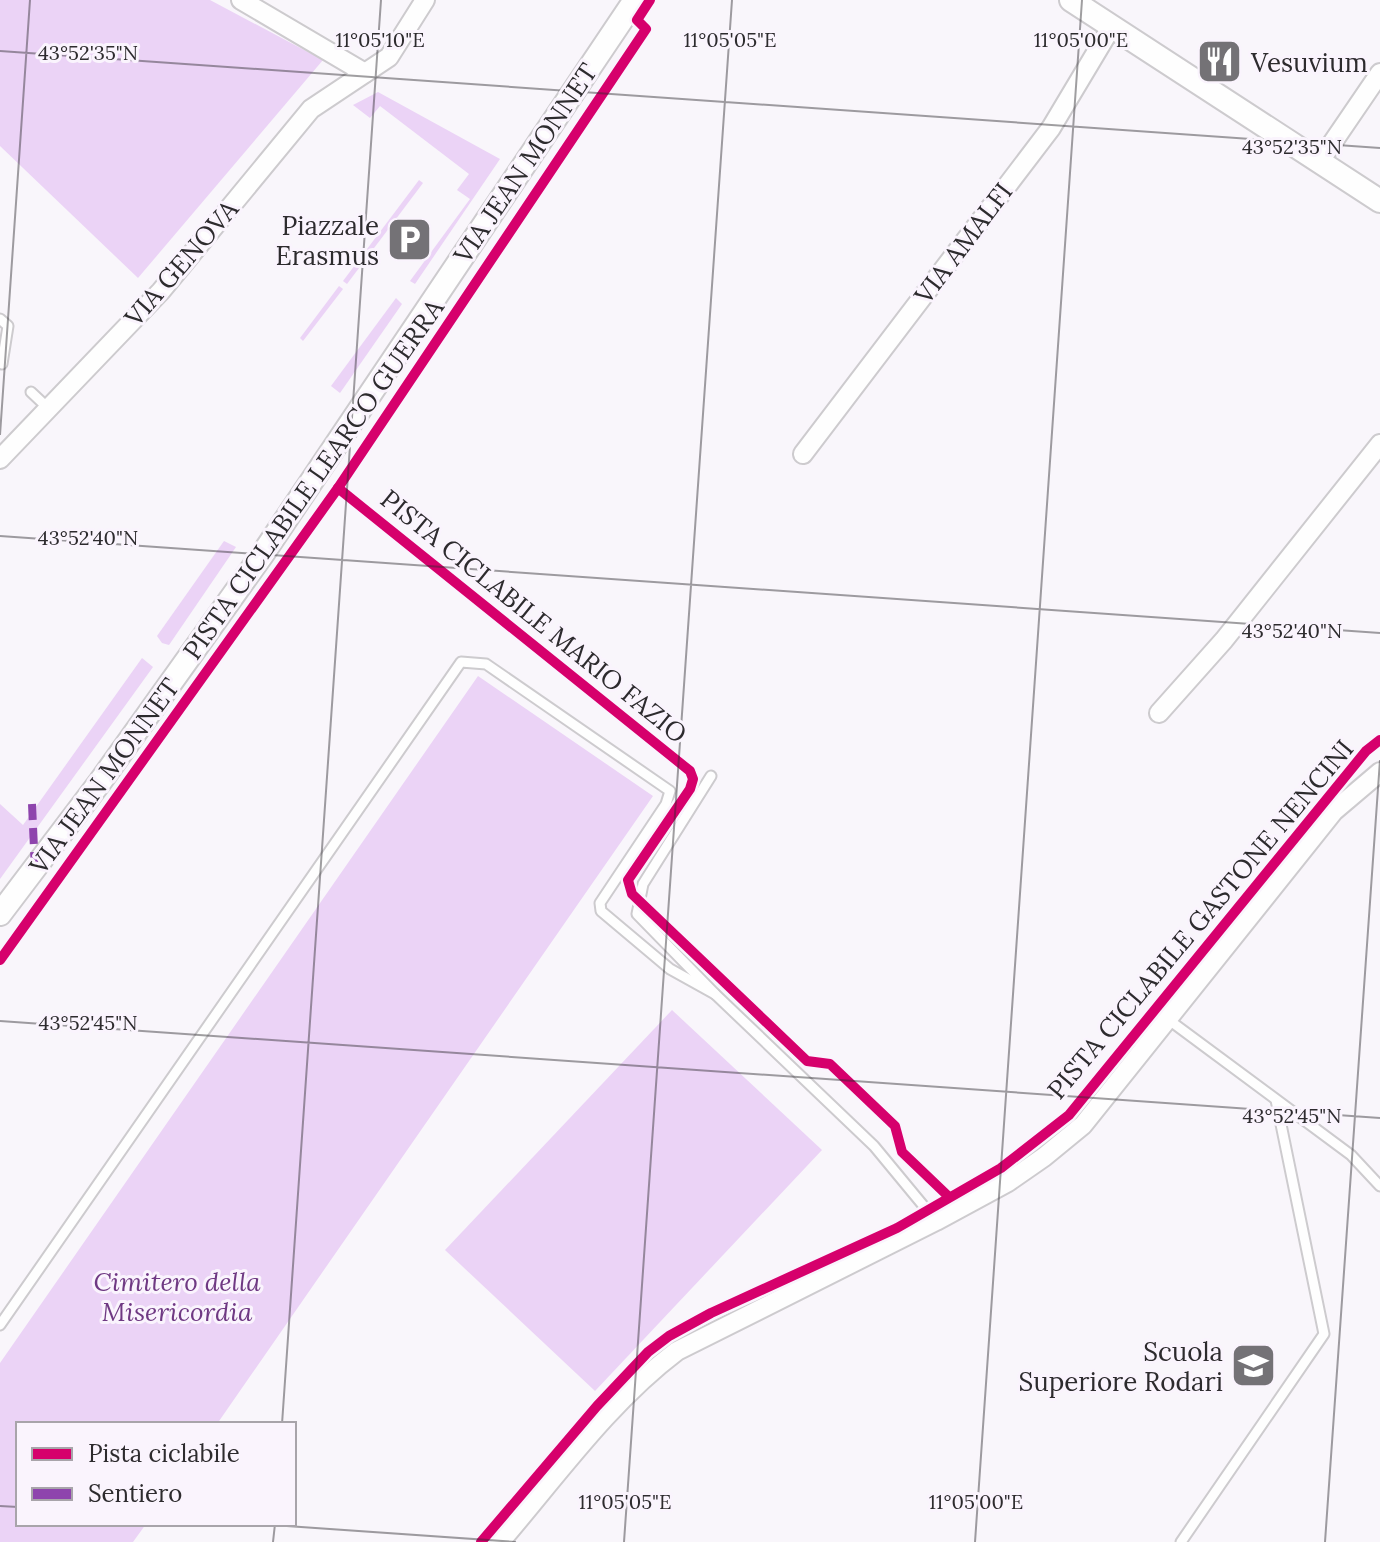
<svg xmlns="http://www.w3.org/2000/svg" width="1380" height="1542" viewBox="0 0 1380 1542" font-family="Lora,serif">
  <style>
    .green { fill: #ebd3f6 }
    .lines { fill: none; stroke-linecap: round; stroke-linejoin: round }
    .service-casing { stroke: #cdcbce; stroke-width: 13 }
    .minor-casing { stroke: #cdcbce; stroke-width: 22 }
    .tertiary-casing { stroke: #cdcbce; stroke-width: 26 }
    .service { stroke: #fefefe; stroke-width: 9 }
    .minor { stroke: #fefefe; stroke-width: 18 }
    .tertiary { stroke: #fefefe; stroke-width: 22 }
    .quiet { stroke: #8e44ad; stroke-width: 8; stroke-dasharray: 16 8; stroke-linecap: butt }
    .cycleway-casing { stroke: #faf4fd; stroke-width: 15 }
    .cycleway { stroke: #d6006c; stroke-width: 10 }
    .ticks { fill: none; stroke: #2d2b2e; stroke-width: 2; stroke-opacity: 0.45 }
    .labels { text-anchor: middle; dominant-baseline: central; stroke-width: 6; stroke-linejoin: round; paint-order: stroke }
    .poi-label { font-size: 26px; fill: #2d2b2e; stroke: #faf4fd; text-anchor: end }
    .street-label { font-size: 26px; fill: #2d2b2e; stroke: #faf4fd }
    .park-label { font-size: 26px; font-style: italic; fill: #6f3983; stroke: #faf4fd }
    .ticks-label { font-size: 20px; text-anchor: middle; fill: #2d2b2e; stroke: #faf4fd; stroke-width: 6; stroke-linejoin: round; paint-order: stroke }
  </style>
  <rect width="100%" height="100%" fill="#f9f6fb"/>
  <!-- green -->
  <g class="green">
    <path d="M 0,0 L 210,0 L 323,60 L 138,278 L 0,146 Z"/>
    <path d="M 378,92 L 500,159 L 415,284 L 410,281 L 470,199 L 457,190 L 469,174 L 380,106 L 370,118 L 353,105 Z"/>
    <path d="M 419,180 L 423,183 L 347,284 L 343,281 Z"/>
    <path d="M 339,286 L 343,289 L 303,341 L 300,338 Z"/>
    <path d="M 396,298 L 402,304 L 340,393 L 331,386 Z"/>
    <path d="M 224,541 L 236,547 L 169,645 L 162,643 L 157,636 Z"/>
    <path d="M 142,658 L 153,667 L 0,879 L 0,804 L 23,825 Z"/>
    <path d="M 478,676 L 653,796 L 217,1424 L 18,1424 L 18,1524 L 146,1524 L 133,1542 L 0,1542 L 0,1363 Z"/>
    <path d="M 672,1010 L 822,1150 L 595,1391 L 445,1250 Z"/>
  </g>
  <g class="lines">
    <defs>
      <g id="service">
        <path d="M 0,319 L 8,326 L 2,364"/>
        <path d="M 31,392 L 48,408"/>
        <path d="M 711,776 L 643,884 L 637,914 L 715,994 L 874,1146 L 936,1221"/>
        <path d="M 1169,1020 L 1351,1155 L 1380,1186"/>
        <path d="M 0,1325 L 461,662 L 486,664 L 670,791 L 666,804 L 600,903 L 601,911 L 670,969 L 715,994"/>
        <path d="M 1181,1542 L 1324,1334 L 1276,1100"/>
      </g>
      <g id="minor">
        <path d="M 241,0 L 365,73"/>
        <path d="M 1320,161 L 1380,73"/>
        <path d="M 803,454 L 1051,128 L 1112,26"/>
        <path d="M 0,459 L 161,291 L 311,109 L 389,57 L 425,0"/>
        <path d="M 1159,713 L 1224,640 L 1380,444"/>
        <path d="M 500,1542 C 556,1477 608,1403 677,1351 L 936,1221 L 1008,1182 L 1044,1157 L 1083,1125 L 1334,811 L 1380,772"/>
      </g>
      <g id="tertiary">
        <path d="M 1071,0 L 1380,201"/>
        <path d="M 0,914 L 100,782 L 262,555 L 635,0"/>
      </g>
    </defs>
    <!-- service casing -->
    <use href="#service" class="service-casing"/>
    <!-- minor casing -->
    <use href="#minor" class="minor-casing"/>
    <!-- tertiary casing -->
    <use href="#tertiary" class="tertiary-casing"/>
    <!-- service -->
    <use href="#service" class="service"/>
    <!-- minor -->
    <use href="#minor" class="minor"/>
    <!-- tertiary -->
    <use href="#tertiary" class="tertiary"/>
    <!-- quiet -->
    <path class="quiet" d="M 32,804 L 35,871"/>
    <defs>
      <g id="cycleway">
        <path d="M 338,488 L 690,771 L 693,779 L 690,789 L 628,880 L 632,894 L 807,1061 L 830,1064 L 895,1126 L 902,1152 L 948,1196"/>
        <path d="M 0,960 L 338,488 L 646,29 L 637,20 L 650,0"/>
        <path d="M 481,1542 L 597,1406 L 648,1352 L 669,1336 L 711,1313 L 897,1228 L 1001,1168 L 1069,1115 L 1366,751 L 1380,740"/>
      </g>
    </defs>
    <!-- cycleway casing -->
    <use href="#cycleway" class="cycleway-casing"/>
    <!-- cycleway -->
    <use href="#cycleway" class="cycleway"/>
  </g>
  <!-- ticks -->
  <path class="ticks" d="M 0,51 L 1380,148M 0,435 L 30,0M 0,536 L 1380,633M 0,1021 L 1380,1118M 282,1424 L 381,0M 0,1506 L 18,1507M 258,1524 L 516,1542M 273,1542 L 275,1524M 624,1542 L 732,0M 975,1542 L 1082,0M 1325,1542 L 1380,760"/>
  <!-- icons -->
  <defs>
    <symbol id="restaurant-square" viewBox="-11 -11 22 22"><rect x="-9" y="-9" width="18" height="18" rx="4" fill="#747276" stroke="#faf4fd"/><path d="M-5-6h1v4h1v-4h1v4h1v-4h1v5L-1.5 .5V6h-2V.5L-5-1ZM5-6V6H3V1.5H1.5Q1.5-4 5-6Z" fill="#fff"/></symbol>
    <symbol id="parking-square" viewBox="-11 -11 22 22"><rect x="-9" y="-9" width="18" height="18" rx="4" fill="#747276" stroke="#faf4fd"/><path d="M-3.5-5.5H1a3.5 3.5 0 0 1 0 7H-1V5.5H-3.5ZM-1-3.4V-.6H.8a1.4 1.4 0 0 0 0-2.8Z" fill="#fff"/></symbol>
    <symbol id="school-square" viewBox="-11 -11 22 22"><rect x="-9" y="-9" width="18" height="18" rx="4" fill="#747276" stroke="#faf4fd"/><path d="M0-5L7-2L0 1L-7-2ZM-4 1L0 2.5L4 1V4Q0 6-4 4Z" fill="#fff"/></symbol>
  </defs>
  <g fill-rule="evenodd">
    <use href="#restaurant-square" x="1194" y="36" width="51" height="51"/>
    <use href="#parking-square" x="384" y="214" width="51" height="51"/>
    <use href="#school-square" x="1228" y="1340" width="51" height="51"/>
  </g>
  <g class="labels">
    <!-- poi labels -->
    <g class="poi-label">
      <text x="1251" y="62" text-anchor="start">Vesuvium</text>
      <text x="379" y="225">Piazzale<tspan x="379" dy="30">Erasmus</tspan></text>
      <text x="1223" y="1351">Scuola<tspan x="1223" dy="30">Superiore Rodari</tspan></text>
    </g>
    <!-- street labels -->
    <g class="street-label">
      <text transform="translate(525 163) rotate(-56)">VIA JEAN MONNET</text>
      <text transform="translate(963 243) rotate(-53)">VIA AMALFI</text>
      <text transform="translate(181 263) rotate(-49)">VIA GENOVA</text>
      <text transform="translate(313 479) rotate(-55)">PISTA CICLABILE LEARCO GUERRA</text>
      <text transform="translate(534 616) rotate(39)">PISTA CICLABILE MARIO FAZIO</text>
      <text transform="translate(104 776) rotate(-54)">VIA JEAN MONNET</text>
      <text transform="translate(1200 919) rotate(-50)">PISTA CICLABILE GASTONE NENCINI</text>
    </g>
    <!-- park labels -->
    <g class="park-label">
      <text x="177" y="1281">Cimitero della<tspan x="177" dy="30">Misericordia</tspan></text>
    </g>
  </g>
  <g class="ticks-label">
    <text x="380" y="47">11°05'10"E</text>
    <text x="730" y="47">11°05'05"E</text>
    <text x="1081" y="47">11°05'00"E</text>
    <text x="88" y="60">43°52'35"N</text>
    <text x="1292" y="154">43°52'35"N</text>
    <text x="88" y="545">43°52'40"N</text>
    <text x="1292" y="638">43°52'40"N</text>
    <text x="88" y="1030">43°52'45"N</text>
    <text x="1292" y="1123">43°52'45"N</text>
    <text x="625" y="1509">11°05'05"E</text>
    <text x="976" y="1509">11°05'00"E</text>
  </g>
  <!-- legend -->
  <rect x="16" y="1422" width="280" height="104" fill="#faf4fd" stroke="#a8a4aa" stroke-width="2"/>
  <rect x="32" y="1448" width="40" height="12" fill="#d6006c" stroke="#a8a4aa" stroke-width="2"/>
  <text x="88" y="1462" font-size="24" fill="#2d2b2e">Pista ciclabile</text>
  <rect x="32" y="1488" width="40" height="12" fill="#8e44ad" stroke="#a8a4aa" stroke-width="2"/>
  <text x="88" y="1502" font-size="24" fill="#2d2b2e">Sentiero</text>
</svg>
